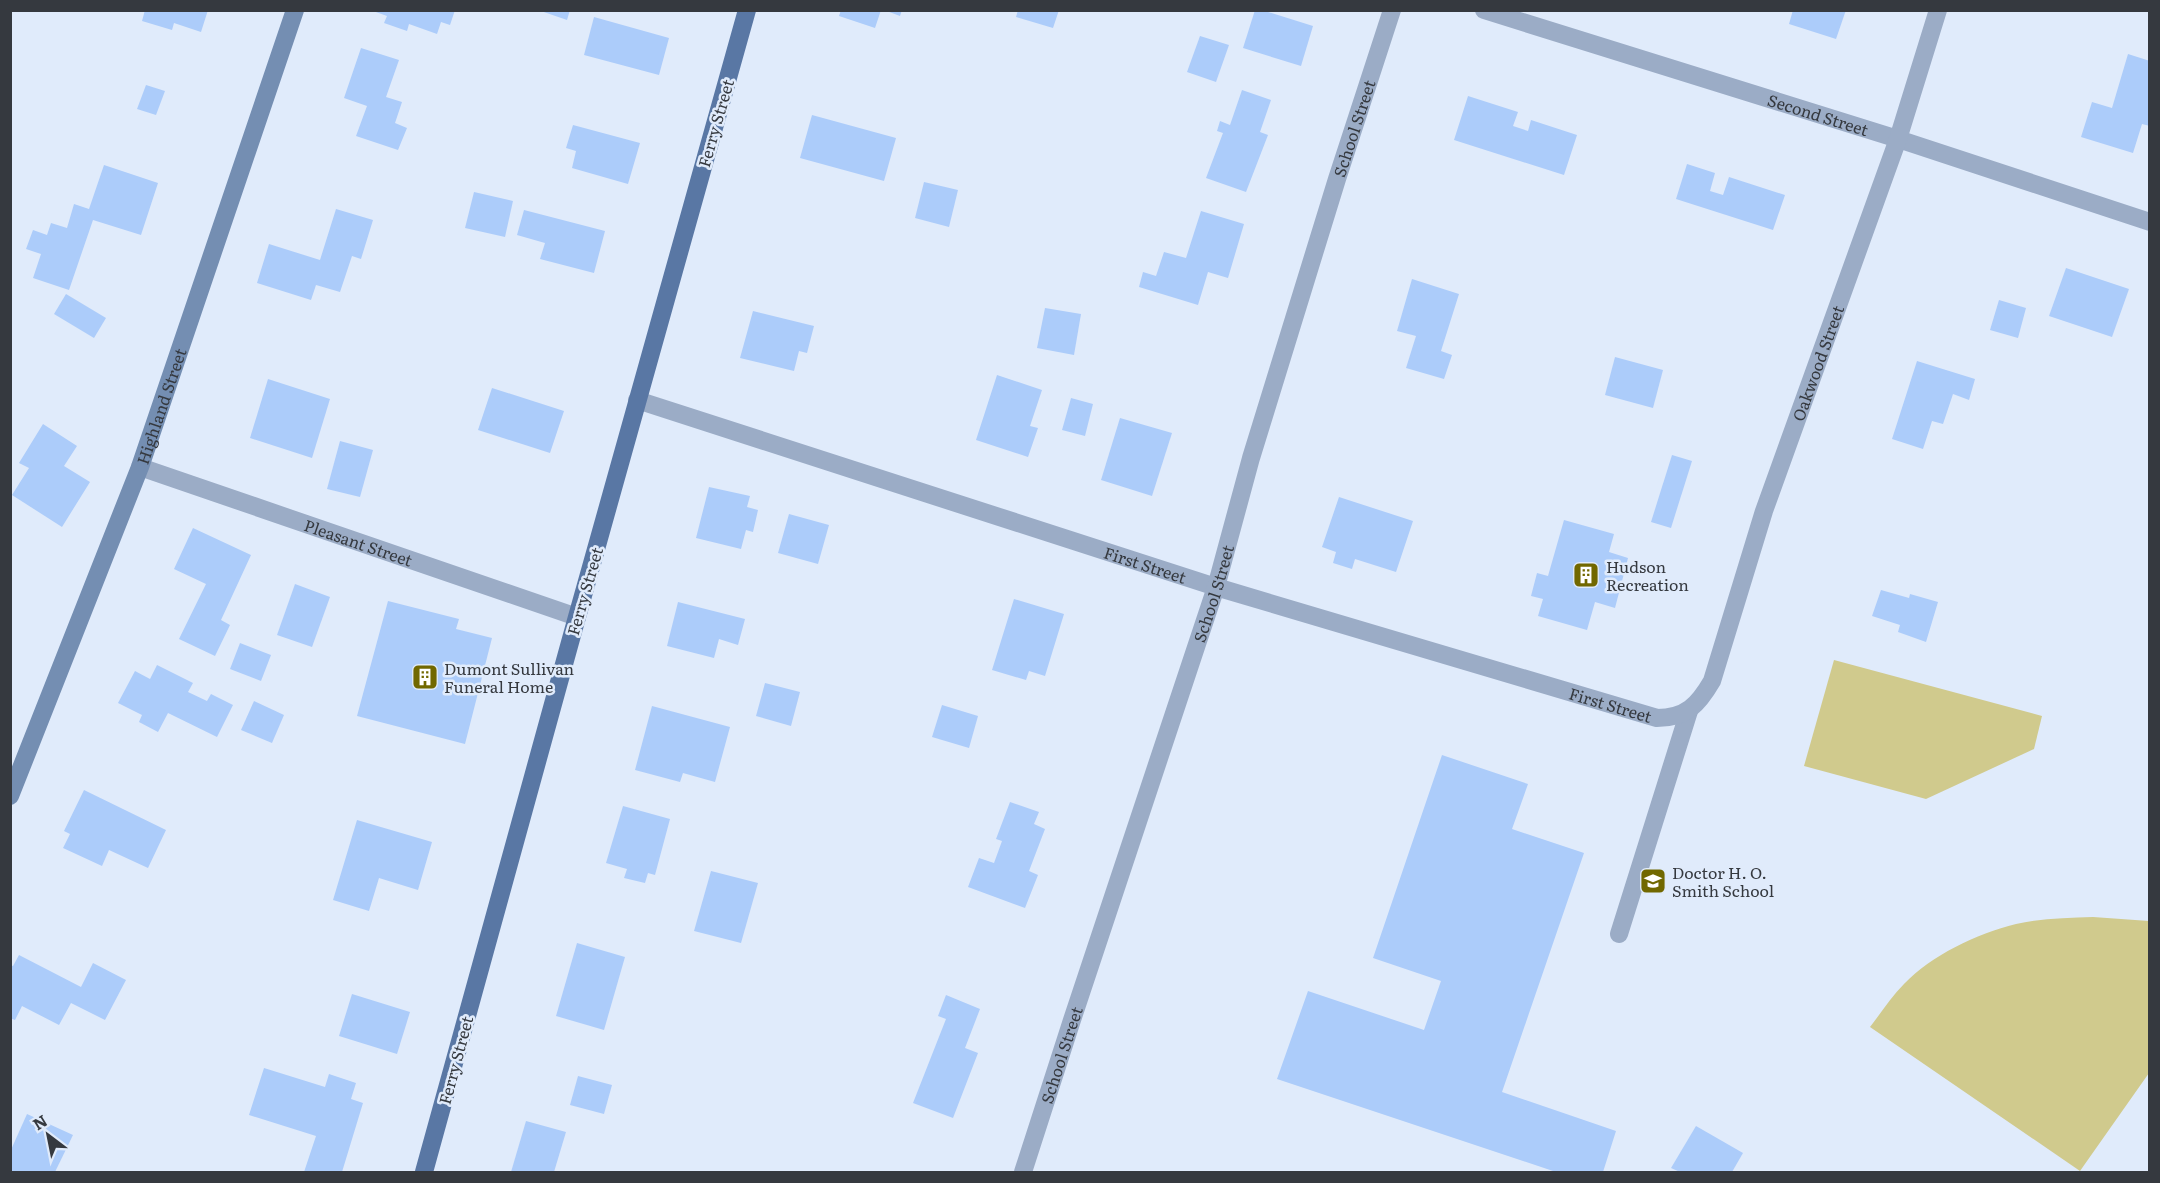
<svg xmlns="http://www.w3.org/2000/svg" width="2160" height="1183" viewBox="0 0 2160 1183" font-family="Literata,serif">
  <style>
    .green { fill: #d0ca8d }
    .building { fill: #acccfa }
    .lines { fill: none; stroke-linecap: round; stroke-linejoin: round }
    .lane { stroke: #9bacc6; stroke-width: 18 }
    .street { stroke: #9bacc6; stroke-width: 18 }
    .secondary { stroke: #748eb2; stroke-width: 18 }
    .primary { stroke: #5977a4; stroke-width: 18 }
    .labels { text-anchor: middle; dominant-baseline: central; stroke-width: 5; stroke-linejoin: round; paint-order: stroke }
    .street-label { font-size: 16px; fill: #35393f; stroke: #e0ebfb }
    .poi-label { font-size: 16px; fill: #35393f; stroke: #e0ebfb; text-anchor: start }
  </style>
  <rect width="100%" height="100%" fill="#e0ebfb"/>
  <!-- green -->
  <g class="green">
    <path d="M 1834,660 L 2042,716 L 2034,749 L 1926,799 L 1804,766 Z"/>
    <path d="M 2093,917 L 2149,921 L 2149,1073 L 2080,1171 L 1870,1027 C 1881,1013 1891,997 1904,984 C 1932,955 1976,934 2016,924 C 2041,918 2067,918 2093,917 Z"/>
  </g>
  <!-- building -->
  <g class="building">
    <path d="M 145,10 L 208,10 L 201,32 L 174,23 L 172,30 L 142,21 Z"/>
    <path d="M 455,10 L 450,25 L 441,22 L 437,34 L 409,24 L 407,31 L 384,23 L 387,16 L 373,11 Z"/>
    <path d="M 538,10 L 570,10 L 567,20 Z"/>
    <path d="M 841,10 L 881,10 L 875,28 L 839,16 Z"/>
    <path d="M 884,10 L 902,10 L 900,16 Z"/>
    <path d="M 1018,10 L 1059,10 L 1053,28 L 1016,17 Z"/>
    <path d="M 1255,10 L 1262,10 L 1313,26 L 1301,66 L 1243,48 Z"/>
    <path d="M 1793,10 L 1846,10 L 1836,39 L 1789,24 Z"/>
    <path d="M 594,17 L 669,38 L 659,75 L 584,55 Z"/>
    <path d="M 1200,36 L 1229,45 L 1216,82 L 1187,72 Z"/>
    <path d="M 361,48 L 399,60 L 386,97 L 402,102 L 395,123 L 407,128 L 398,150 L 356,136 L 367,106 L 344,98 Z"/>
    <path d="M 2128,54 L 2150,61 L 2150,126 L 2142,124 L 2133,153 L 2081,137 L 2092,102 L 2112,108 Z"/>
    <path d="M 146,85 L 165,91 L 156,115 L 137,109 Z"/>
    <path d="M 1242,90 L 1271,100 L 1260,132 L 1268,135 L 1246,192 L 1206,178 L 1223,133 L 1217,131 L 1220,121 L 1230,125 Z"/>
    <path d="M 1468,96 L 1518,112 L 1513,126 L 1528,131 L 1531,120 L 1577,135 L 1564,175 L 1454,140 Z"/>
    <path d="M 812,115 L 896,138 L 884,181 L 800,158 Z"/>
    <path d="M 573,125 L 640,143 L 628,184 L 572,168 L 576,151 L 566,148 Z"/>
    <path d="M 1687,164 L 1715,173 L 1710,191 L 1723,195 L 1729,177 L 1785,195 L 1773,230 L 1676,199 Z"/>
    <path d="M 104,165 L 158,183 L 141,235 L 93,220 L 69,290 L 33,278 L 41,254 L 26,249 L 33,230 L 47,235 L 51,223 L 67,228 L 74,204 L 89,209 Z"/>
    <path d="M 924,182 L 958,190 L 949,227 L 915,218 Z"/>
    <path d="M 474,192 L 513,201 L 505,237 L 465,228 Z"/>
    <path d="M 336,209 L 373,220 L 361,259 L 352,256 L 340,292 L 316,285 L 311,300 L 257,283 L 269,244 L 320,260 Z"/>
    <path d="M 524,210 L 605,231 L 594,273 L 540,259 L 545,243 L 517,235 Z"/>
    <path d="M 1201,211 L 1244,224 L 1228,278 L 1208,272 L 1198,305 L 1139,287 L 1143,272 L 1156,276 L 1164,252 L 1186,258 Z"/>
    <path d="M 2066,268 L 2129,289 L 2112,337 L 2049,316 Z"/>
    <path d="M 1412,279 L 1459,294 L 1441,351 L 1452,355 L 1444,379 L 1406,368 L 1416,336 L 1397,331 Z"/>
    <path d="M 66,294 L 106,318 L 94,338 L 54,314 Z"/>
    <path d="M 1999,300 L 2026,308 L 2018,338 L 1990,330 Z"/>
    <path d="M 1045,308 L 1081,314 L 1074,355 L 1037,348 Z"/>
    <path d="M 753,311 L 814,326 L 807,353 L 799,351 L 794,371 L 740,358 Z"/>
    <path d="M 1615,357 L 1663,370 L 1653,408 L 1605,395 Z"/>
    <path d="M 1917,361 L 1975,379 L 1969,400 L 1953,394 L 1943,424 L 1932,421 L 1923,449 L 1892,439 Z"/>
    <path d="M 997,375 L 1042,390 L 1030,426 L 1038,428 L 1028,457 L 976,440 Z"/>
    <path d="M 268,379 L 330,399 L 312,458 L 250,438 Z"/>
    <path d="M 492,388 L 564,411 L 550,453 L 478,430 Z"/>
    <path d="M 1071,398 L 1093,404 L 1085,436 L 1062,430 Z"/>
    <path d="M 1120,418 L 1172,433 L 1152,496 L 1101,480 Z"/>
    <path d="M 43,424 L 77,446 L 64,466 L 90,482 L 62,527 L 12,495 L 29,468 L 19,463 Z"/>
    <path d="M 340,441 L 373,450 L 360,497 L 327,489 Z"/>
    <path d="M 1672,455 L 1692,461 L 1671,528 L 1651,522 Z"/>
    <path d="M 709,487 L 750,496 L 747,507 L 758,510 L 753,532 L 746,530 L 741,549 L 696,538 Z"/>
    <path d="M 1339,497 L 1413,521 L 1396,572 L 1355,559 L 1352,569 L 1333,563 L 1336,552 L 1322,547 Z"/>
    <path d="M 789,514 L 829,525 L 818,564 L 778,553 Z"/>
    <path d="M 1564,520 L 1614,534 L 1609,552 L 1628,558 L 1615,608 L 1595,602 L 1587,630 L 1538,616 L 1543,599 L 1531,596 L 1537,573 L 1548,576 Z"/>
    <path d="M 193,528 L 251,555 L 221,620 L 230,625 L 215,656 L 179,639 L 206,584 L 174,569 Z"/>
    <path d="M 295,584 L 330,597 L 312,647 L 277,635 Z"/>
    <path d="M 1881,590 L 1909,598 L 1910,594 L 1938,602 L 1926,642 L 1898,632 L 1900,625 L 1872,616 Z"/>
    <path d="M 1014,599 L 1064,614 L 1045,676 L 1029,671 L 1026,680 L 992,670 Z"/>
    <path d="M 388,601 L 459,619 L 456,629 L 492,638 L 465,744 L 357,716 Z"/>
    <path d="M 678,602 L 745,619 L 738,645 L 719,639 L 714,658 L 667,646 Z"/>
    <path d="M 240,643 L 271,655 L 261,681 L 230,669 Z"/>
    <path d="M 157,665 L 193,683 L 188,692 L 207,701 L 211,694 L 233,705 L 217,737 L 168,713 L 158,732 L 139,722 L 142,715 L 118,703 L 135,671 L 150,679 Z"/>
    <path d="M 765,683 L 800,692 L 791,726 L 756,716 Z"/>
    <path d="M 254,701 L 284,715 L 272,743 L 241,730 Z"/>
    <path d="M 942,705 L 978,716 L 969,748 L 932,737 Z"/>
    <path d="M 652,706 L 730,727 L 715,782 L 683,773 L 680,782 L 635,770 Z"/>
    <path d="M 1442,755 L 1528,784 L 1512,829 L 1584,853 L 1502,1092 L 1616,1131 L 1603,1172 L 1556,1172 L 1277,1079 L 1308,991 L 1424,1030 L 1441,981 L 1373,958 Z"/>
    <path d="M 84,790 L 166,830 L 148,868 L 109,850 L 102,866 L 63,848 L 70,834 L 64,831 Z"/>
    <path d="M 1010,802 L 1039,812 L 1034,824 L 1045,829 L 1029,871 L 1038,875 L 1025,908 L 968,887 L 979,858 L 994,863 L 1002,841 L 996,839 Z"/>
    <path d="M 623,806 L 670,819 L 655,875 L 648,873 L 645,883 L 624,878 L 627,869 L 606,863 Z"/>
    <path d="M 357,820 L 432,842 L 418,890 L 379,878 L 369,911 L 333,900 Z"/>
    <path d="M 711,871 L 758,883 L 741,943 L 694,931 Z"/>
    <path d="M 577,943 L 625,957 L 604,1030 L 556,1016 Z"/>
    <path d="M 19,955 L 81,987 L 93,963 L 126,980 L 105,1020 L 71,1003 L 59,1025 L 22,1006 L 15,1020 L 10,1018 L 10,965 L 13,966 Z"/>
    <path d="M 352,994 L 410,1012 L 397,1054 L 339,1036 Z"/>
    <path d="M 946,995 L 980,1009 L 965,1048 L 978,1053 L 953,1118 L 913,1103 L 946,1019 L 938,1016 Z"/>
    <path d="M 264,1068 L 325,1087 L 329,1074 L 356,1083 L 351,1099 L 363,1103 L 342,1172 L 304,1172 L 316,1136 L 249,1115 Z"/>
    <path d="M 578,1076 L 612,1085 L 604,1114 L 570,1105 Z"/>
    <path d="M 27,1114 L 73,1135 L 55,1172 L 10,1172 L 10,1152 Z"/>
    <path d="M 526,1121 L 566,1132 L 554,1172 L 511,1172 Z"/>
    <path d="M 1696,1126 L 1743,1153 L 1732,1172 L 1680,1172 L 1671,1168 Z"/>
  </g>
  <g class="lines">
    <!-- lane -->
    <path class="lane" d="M 1619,934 L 1689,711"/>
    <!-- street -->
    <g class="street">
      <path id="s1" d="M 1484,10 L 1898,139 L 2150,222"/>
      <path id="s2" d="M 637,400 L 1216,587 L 1657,718 C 1686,718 1698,705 1712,681 L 1764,511 L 1898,139 L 1938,10"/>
      <path id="s3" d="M 140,467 L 577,617"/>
      <path id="s4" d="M 1023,1172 L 1072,1020 L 1216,587 L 1251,458 L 1337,179 L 1392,10"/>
    </g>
    <!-- secondary -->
    <path class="secondary" id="s5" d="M 10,796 L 140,467 L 295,10"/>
    <!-- primary -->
    <path class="primary" d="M 424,1172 L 577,617 L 747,10"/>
  </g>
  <!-- icons -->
  <defs>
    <symbol id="building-square" viewBox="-11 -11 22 22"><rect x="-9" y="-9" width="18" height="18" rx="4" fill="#716800" stroke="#e0ebfb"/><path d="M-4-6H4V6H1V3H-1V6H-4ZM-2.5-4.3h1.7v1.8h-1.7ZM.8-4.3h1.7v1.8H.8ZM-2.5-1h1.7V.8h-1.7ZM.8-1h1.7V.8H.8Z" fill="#fff"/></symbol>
    <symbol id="school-square" viewBox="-11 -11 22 22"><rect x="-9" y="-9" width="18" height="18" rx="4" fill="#716800" stroke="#e0ebfb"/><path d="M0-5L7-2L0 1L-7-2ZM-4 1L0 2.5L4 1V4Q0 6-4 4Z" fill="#fff"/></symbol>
  </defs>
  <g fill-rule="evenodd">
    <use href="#building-square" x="1571" y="560" width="30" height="30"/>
    <use href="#building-square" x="410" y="662" width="30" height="30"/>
    <use href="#school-square" x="1638" y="866" width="30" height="30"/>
  </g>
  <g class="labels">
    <!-- street labels -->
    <g class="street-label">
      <text stroke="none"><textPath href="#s1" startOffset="350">Second Street</textPath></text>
      <text transform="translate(715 123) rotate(-74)">Ferry Street</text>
      <text stroke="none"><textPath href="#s4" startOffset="1095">School Street</textPath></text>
      <text stroke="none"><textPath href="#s2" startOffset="1474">Oakwood Street</textPath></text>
      <text stroke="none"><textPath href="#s5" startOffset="418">Highland Street</textPath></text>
      <text stroke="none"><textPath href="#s3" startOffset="231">Pleasant Street</textPath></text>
      <text stroke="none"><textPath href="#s2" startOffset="534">First Street</textPath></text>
      <text transform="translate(584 591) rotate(-74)">Ferry Street</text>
      <text stroke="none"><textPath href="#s4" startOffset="609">School Street</textPath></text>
      <text stroke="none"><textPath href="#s2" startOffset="1020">First Street</textPath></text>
      <text stroke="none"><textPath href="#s4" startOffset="123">School Street</textPath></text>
      <text transform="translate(455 1060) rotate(-75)">Ferry Street</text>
    </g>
    <!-- poi labels -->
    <g class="poi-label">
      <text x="1606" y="566">Hudson<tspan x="1606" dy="18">Recreation</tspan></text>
      <text x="444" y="668">Dumont Sullivan<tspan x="444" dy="18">Funeral Home</tspan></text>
      <text x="1672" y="872">Doctor H. O.<tspan x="1672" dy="18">Smith School</tspan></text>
    </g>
  </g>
  <!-- border -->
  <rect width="2160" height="1183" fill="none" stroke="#35393f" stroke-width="24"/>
  <!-- north arrow -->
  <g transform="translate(48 1135) rotate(328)" stroke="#e0ebfb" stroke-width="4.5" paint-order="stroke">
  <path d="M0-4.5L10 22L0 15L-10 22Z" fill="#35393f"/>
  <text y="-9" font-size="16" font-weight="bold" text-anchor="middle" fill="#35393f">N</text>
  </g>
</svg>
